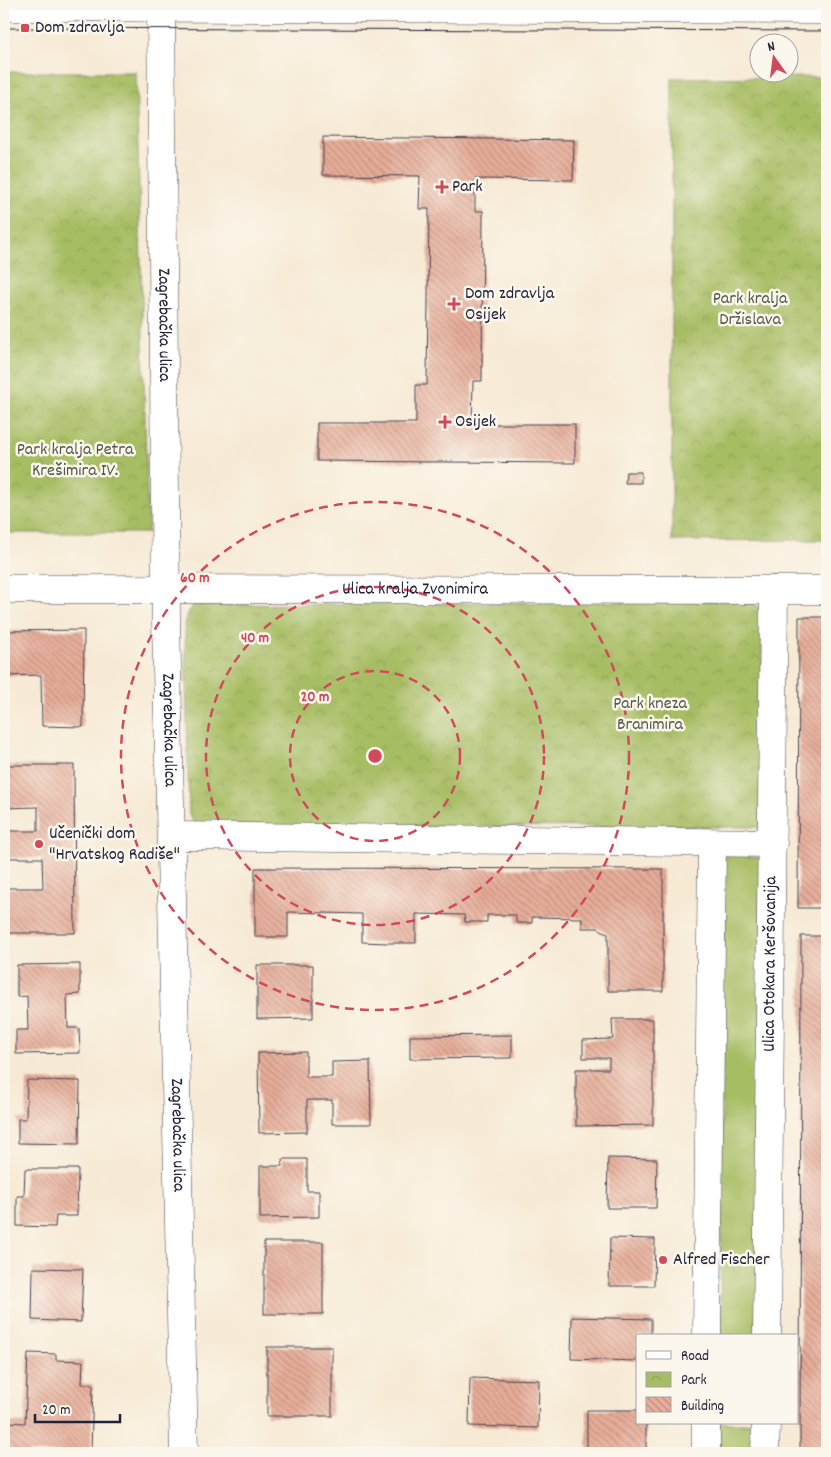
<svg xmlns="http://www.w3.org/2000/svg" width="831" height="1457" viewBox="0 0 831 1457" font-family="Dekko,sans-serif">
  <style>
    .grass { fill: #a7bd63; stroke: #64704f }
    .park { fill: url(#park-crowns); stroke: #64704f }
    .building { fill: url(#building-back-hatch) }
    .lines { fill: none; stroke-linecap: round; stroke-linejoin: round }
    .minor-casing { stroke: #424052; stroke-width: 29 }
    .minor { stroke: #fff; stroke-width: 28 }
    .tram { stroke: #22223b; stroke-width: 1 }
    .ring { fill: none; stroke: #d1495b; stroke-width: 2.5; stroke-dasharray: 9 6 }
    .poi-dot { fill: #d1495b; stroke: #fbf7ec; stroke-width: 2 }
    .labels { text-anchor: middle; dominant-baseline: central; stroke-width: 5; stroke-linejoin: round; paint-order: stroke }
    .poi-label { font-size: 18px; fill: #22223b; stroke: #fbf7ec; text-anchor: start }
    .park-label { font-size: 18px; fill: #515849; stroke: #fbf7ec }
    .street-label { font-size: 18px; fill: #22223b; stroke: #fbf7ec }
    .centre { fill: #d1495b; stroke: #fbf7ec; stroke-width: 2.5 }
    .ring-label { font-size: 15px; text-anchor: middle; font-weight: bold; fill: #d1495b; stroke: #fbf7ec; stroke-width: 5; stroke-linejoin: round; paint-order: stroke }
  </style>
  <defs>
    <pattern id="park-crowns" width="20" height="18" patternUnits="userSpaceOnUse" patternTransform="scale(1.25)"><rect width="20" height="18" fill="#a7bd63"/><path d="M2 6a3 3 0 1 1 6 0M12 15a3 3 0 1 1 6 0" fill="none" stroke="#8fa257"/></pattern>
    <pattern id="building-back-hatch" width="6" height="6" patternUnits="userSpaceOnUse" patternTransform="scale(1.25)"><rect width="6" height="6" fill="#e7ad99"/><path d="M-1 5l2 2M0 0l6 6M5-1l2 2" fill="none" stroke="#bb8c7e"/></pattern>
  </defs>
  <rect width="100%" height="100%" fill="#fbf7ec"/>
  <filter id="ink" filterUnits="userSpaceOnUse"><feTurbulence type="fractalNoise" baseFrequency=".02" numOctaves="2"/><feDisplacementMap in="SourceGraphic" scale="10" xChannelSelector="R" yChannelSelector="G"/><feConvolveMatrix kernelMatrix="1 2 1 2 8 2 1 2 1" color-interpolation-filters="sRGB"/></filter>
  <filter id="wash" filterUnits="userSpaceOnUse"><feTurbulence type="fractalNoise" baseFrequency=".0096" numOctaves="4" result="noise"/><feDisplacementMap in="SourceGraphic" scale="20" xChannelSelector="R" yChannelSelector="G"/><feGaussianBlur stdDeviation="1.12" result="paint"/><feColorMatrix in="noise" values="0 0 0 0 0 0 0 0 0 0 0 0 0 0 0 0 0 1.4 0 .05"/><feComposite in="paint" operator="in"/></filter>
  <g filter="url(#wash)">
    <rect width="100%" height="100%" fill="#f7ead5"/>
    <!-- grass -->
    <g class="grass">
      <path d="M 724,855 L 766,858 L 759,1336 L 720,1336 Z"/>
      <rect x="719" y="1423" width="39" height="30"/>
    </g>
    <!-- park -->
    <g class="park">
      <path d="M 4,72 L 136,72 L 148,533 L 4,533 Z"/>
      <path d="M 827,77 L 827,540 L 672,541 L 672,78 Z"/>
      <path d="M 750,601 L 762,610 L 764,827 L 204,826 L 194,823 L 189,815 L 185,627 L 187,615 L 193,605 Z"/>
    </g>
    <g id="blocks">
      <!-- building -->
      <g class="building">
        <path d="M 323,137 L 574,140 L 573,180 L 475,179 L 475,211 L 483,211 L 482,375 L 482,381 L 473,381 L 472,424 L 575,424 L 575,463 L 317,461 L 317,423 L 416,423 L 416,385 L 427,385 L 429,209 L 419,209 L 420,176 L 323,175 Z"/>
        <path d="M 626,472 L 641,472 L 641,483 L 625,483 Z"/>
        <path d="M 799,617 L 827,617 L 827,908 L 798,908 Z"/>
        <path d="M 84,630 L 83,727 L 42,726 L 41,675 L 4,676 L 4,631 Z"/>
        <path d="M 4,765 L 74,765 L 75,933 L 4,933 L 4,888 L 43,888 L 42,858 L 4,858 L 4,831 L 38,831 L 38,807 L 4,808 Z"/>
        <path d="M 255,868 L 663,869 L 663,991 L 608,991 L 608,934 L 598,928 L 582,928 L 582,918 L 532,917 L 532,923 L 516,923 L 516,915 L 487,915 L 487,922 L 465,922 L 464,915 L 416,914 L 416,943 L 387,943 L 362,942 L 362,914 L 288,912 L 288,937 L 255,937 Z"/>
        <path d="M 801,936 L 827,936 L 827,1453 L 800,1453 Z"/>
        <path d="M 80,964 L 80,994 L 67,995 L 68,1028 L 79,1028 L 80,1053 L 16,1054 L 16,1030 L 28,1030 L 27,996 L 17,997 L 17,965 Z"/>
        <path d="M 257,965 L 313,965 L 313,1018 L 257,1019 Z"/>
        <path d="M 612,1019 L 653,1019 L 653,1125 L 576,1126 L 576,1069 L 609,1069 L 609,1058 L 583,1058 L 583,1040 L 613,1039 Z"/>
        <path d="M 512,1035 L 512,1058 L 410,1059 L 410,1036 Z"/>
        <path d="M 306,1052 L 306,1077 L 332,1077 L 332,1062 L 370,1061 L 371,1124 L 332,1124 L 332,1100 L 307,1100 L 307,1132 L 259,1133 L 258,1053 Z"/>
        <path d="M 27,1080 L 80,1081 L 79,1144 L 18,1143 L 18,1119 L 26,1119 Z"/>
        <path d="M 608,1158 L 657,1159 L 656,1208 L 607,1208 Z"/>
        <path d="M 283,1159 L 307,1159 L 307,1191 L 319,1191 L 319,1217 L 260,1218 L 260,1166 L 282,1166 Z"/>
        <path d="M 25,1169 L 78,1169 L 77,1216 L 56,1216 L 55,1227 L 17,1226 L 17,1196 L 24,1196 Z"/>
        <path d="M 610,1238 L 655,1239 L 654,1286 L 609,1286 Z"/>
        <rect x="264" y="1242" width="59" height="72"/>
        <path d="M 33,1268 L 83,1269 L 81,1322 L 32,1320 Z"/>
        <path d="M 572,1317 L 651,1319 L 651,1336 L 637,1336 L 637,1361 L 571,1359 Z"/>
        <rect x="267" y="1347" width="65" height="69"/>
        <path d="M 28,1353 L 56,1354 L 56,1360 L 83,1361 L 82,1384 L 93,1384 L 91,1453 L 4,1453 L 4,1422 L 25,1423 Z"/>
        <path d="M 470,1378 L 539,1380 L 538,1428 L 469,1426 Z"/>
        <path d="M 587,1410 L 637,1410 L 637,1423 L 646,1423 L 646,1453 L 587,1453 Z"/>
        <path d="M 277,1449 L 309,1449 L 309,1453 L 276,1453 Z"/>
      </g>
    </g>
  </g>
  <g filter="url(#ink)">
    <use href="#blocks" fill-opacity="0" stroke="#424052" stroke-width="1"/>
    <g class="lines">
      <defs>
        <g id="minor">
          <path id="s1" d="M 161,6 L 166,620 L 184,1453"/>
          <path d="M 4,7 L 827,10"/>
          <path id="s2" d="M 4,589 L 827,590"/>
          <path d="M 172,836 L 773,843"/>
          <path d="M 707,1336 L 712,843"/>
          <path id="s3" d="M 767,1336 L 774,590"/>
          <path d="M 706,1453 L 706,1423"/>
          <path d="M 765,1453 L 766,1423"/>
        </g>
      </defs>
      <!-- minor casing -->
      <use href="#minor" class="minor-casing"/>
      <!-- minor -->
      <use href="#minor" class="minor"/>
      <!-- tram -->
      <path class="tram" d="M 4,28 L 827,31"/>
    </g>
  </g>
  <!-- distance rings -->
  <g class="ring">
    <circle cx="375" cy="756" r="85"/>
    <circle cx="375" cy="756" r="169"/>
    <circle cx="375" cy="756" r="254"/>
  </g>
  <!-- markers -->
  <g class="poi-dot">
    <rect x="20" y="23" width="10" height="10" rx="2.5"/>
    <path d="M439.5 179.5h5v5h5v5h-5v5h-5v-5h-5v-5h5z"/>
    <path d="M451.5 296.5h5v5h5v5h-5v5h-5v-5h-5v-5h5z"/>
    <path d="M442.5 414.5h5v5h5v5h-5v5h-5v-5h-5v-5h5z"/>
    <circle cx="39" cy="844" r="5"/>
    <circle cx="663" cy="1260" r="5"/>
  </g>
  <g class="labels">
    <!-- poi labels -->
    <g class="poi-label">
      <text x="35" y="28">Dom zdravlja</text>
      <text x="452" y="187">Park</text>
      <text x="465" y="294">Dom zdravlja<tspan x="465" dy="21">Osijek</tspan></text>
      <text x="455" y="422">Osijek</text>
      <text x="49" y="834">Učenički dom<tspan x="49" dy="21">"Hrvatskog Radiše"</tspan></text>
      <text x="673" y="1260">Alfred Fischer</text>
    </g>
    <!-- park labels -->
    <g class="park-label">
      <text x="750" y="299">Park kralja<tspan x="750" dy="21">Držislava</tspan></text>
      <text x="75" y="450">Park kralja Petra<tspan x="75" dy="21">Krešimira IV.</tspan></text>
      <text x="650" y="704">Park kneza<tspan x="650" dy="21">Branimira</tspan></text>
    </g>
    <!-- street labels -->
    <g class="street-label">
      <text stroke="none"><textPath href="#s1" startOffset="319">Zagrebačka ulica</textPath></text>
      <text stroke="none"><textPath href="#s2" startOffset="411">Ulica kralja Zvonimira</textPath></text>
      <text stroke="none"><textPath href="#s1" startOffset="724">Zagrebačka ulica</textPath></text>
      <text stroke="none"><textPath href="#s3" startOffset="372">Ulica Otokara Keršovanija</textPath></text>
      <text stroke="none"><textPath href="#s1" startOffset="1129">Zagrebačka ulica</textPath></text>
    </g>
  </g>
  <circle cx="375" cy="756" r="8" class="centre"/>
  <g class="ring-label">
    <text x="195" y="582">60 m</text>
    <text x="255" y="642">40 m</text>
    <text x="315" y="701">20 m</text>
  </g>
  <!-- margin -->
  <rect width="831" height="1457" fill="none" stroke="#fbf7ec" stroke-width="20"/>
  <!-- legend -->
  <rect x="636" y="1334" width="162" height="90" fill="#fbf7ec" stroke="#a4a2a5"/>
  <rect x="646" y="1351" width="25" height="8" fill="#ffffff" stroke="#a4a2a5"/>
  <text x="681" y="1360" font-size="15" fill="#22223b">Road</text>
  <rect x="646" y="1372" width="25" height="15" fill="url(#park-crowns)" stroke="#a4a2a5"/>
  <text x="681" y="1384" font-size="15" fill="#22223b">Park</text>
  <rect x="646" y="1397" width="25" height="15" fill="url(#building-back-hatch)" stroke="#a4a2a5"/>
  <text x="681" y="1410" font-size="15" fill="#22223b">Building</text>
  <!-- north arrow -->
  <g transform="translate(774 58) rotate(346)"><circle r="24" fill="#fbf7ec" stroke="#a4a2a5"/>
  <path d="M0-4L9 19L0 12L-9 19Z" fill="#d1495b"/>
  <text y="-8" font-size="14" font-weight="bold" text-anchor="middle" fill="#22223b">N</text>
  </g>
  <!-- scale -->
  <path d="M35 1414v8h85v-8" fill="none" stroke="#22223b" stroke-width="2.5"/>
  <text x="42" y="1414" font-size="15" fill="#22223b" stroke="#fbf7ec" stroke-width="4" paint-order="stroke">20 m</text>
</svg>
